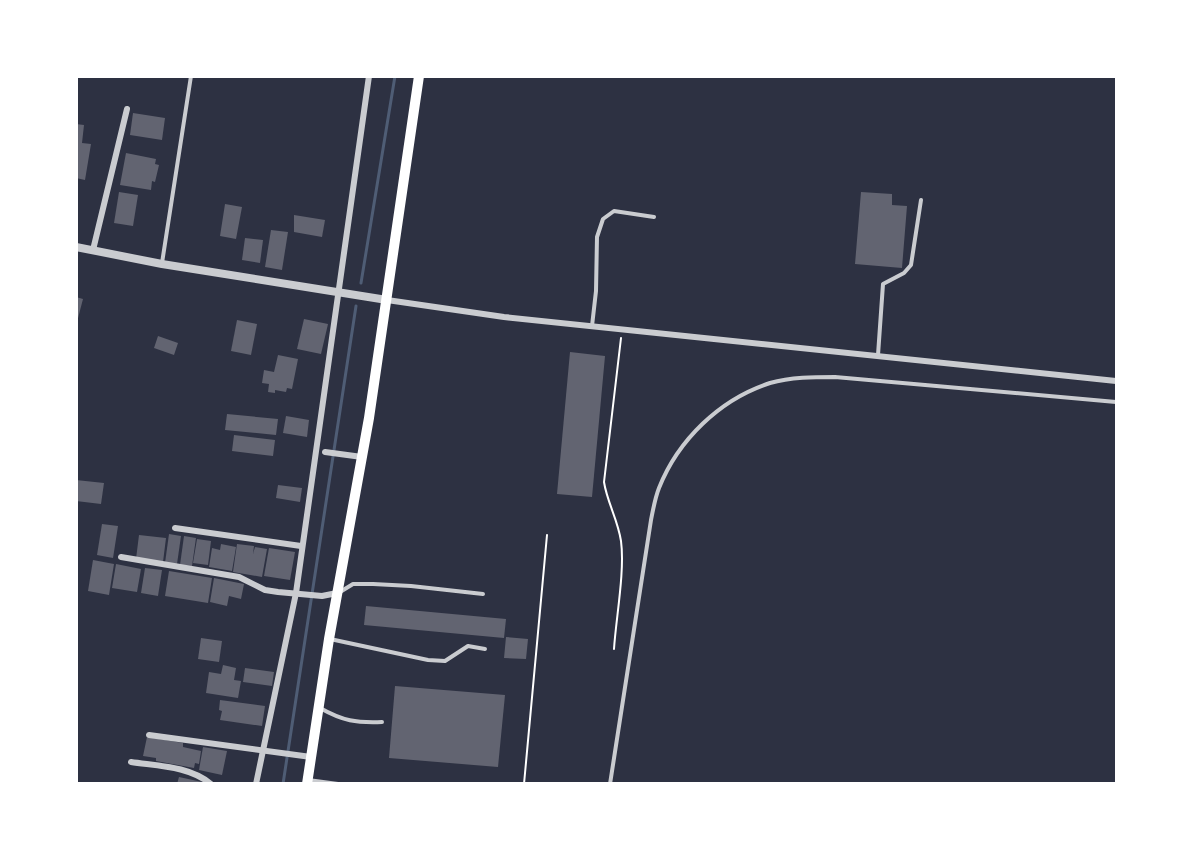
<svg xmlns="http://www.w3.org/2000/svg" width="1193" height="860" viewBox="0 0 1193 860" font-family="'Open Sans',sans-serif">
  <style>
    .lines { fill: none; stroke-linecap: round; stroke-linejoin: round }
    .stream { stroke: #4f5d75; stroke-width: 3 }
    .building { fill: #626471 }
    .path { stroke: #fff; stroke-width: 2 }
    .service { stroke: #caccd0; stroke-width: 4 }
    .minor { stroke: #caccd0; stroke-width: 6 }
    .tertiary { stroke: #caccd0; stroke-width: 8 }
    .secondary { stroke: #fff; stroke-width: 10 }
  </style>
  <rect width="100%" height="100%" fill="#2d3142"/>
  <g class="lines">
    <!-- stream -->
    <g class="stream">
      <path d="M 361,283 L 395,76"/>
      <path d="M 283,784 L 356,306"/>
    </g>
  </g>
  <!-- building -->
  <g class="building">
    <path d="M 133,113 L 165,118 L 162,140 L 130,135 Z"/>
    <path d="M 76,124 L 84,125 L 82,143 L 91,144 L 85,180 L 76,178 Z"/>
    <path d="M 126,153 L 156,159 L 155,164 L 159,165 L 155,182 L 152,181 L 151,190 L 120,185 Z"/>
    <path d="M 119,192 L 138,195 L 133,226 L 114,223 Z"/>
    <path d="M 861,192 L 892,194 L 892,205 L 907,206 L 902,268 L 855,264 Z"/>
    <path d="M 225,204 L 242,207 L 236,239 L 220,236 Z"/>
    <path d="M 294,215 L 325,220 L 322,237 L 294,232 Z"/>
    <path d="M 271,230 L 288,232 L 282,270 L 265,267 Z"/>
    <path d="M 245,238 L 263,240 L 260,263 L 242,260 Z"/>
    <path d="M 76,297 L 83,299 L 77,322 L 76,322 Z"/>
    <path d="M 304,319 L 328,324 L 321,354 L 297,349 Z"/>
    <path d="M 237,320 L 257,324 L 251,355 L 231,351 Z"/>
    <path d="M 158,336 L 178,343 L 174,355 L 154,348 Z"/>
    <path d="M 570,352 L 605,356 L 592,497 L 557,494 Z"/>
    <path d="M 278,355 L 298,359 L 292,389 L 287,388 L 286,392 L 275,390 L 275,393 L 268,392 L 269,384 L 262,383 L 264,370 L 274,372 Z"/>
    <path d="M 227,414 L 278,419 L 276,435 L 225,430 Z"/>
    <path d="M 286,416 L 309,420 L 307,437 L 283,433 Z"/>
    <path d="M 234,435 L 275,440 L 273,456 L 232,451 Z"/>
    <path d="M 76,480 L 104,483 L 101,504 L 76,501 Z"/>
    <path d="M 278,485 L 302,488 L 300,502 L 276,498 Z"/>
    <path d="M 102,524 L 118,526 L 113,558 L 97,555 Z"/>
    <path d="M 169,534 L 181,536 L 177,564 L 165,563 Z"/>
    <path d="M 139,535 L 166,538 L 163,562 L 136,559 Z"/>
    <path d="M 184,536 L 196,538 L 192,566 L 180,565 Z"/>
    <path d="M 197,539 L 211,541 L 208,565 L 193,563 Z"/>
    <path d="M 221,544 L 236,547 L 232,571 L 209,567 L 212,548 L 220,550 Z"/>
    <path d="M 237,544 L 254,546 L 253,554 L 255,547 L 267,549 L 262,577 L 233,572 Z"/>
    <path d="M 269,548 L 295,552 L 290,580 L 264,576 Z"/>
    <path d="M 93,560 L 114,564 L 109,595 L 88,591 Z"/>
    <path d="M 116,564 L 141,569 L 137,592 L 112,588 Z"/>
    <path d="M 145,568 L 162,570 L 158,596 L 141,593 Z"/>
    <path d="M 169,571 L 212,578 L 208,603 L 165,596 Z"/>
    <path d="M 214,578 L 244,584 L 241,599 L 229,596 L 227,606 L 210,602 Z"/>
    <path d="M 366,606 L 506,619 L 504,638 L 364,625 Z"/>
    <path d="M 506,637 L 528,639 L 526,659 L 504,658 Z"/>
    <path d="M 201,638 L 222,641 L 219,662 L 198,659 Z"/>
    <path d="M 223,665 L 236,668 L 234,680 L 241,681 L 238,698 L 206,693 L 209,672 L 221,674 Z"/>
    <path d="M 245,668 L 274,672 L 272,686 L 243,682 Z"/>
    <path d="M 395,686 L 505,695 L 498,767 L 389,758 Z"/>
    <path d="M 220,700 L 265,706 L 262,726 L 220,720 L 222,711 L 219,710 Z"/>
    <path d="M 147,737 L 183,743 L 183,747 L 201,751 L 199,764 L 195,763 L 194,768 L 156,761 L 156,758 L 143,756 Z"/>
    <path d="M 203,747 L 227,751 L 222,775 L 199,770 Z"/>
    <path d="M 179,777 L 202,782 L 202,784 L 177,784 Z"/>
  </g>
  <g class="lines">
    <!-- path -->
    <g class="path">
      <path d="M 614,649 C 616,618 625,571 621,541 C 618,520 607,502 604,482 L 621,338"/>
      <path d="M 524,784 L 547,535"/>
    </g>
    <!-- service -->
    <g class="service">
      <path d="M 162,263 L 191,76"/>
      <path d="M 592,326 L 596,291 L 597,237 L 603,219 L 614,211 L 654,217"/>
      <path d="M 878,355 L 883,284 L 904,273 L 911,265 L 921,200"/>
      <path d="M 340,592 L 353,584 L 373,584 L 411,586 L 483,594"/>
      <path d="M 330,639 L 428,660 L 445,661 L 468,646 L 485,649"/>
      <path d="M 320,708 C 343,721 356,723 382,722"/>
      <path d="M 308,780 L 338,784"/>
      <path d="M 610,784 L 651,520 C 653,510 655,498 659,488 C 678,440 720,399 770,383 C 791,377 814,377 835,377 L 1116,402"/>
    </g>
    <!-- minor -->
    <g class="minor">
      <path d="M 93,250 L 127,109"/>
      <path d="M 387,300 L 504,317 L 1116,381"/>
      <path d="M 325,452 L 362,457"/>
      <path d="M 175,528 L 301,546"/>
      <path d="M 121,557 L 239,577 L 265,590 L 278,592 L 322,596 L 337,593"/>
      <path d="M 149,735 L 311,757"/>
      <path d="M 131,762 C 158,766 189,766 211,784"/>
      <path d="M 256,784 L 296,593 L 369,76"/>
    </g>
    <!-- tertiary -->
    <path class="tertiary" d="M 76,247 L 162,264 L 387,300"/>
    <!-- secondary -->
    <path class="secondary" d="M 307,784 L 329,639 L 369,418 L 419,76"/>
  </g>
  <!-- border -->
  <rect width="1193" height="860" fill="none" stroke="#ffffff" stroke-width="156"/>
</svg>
